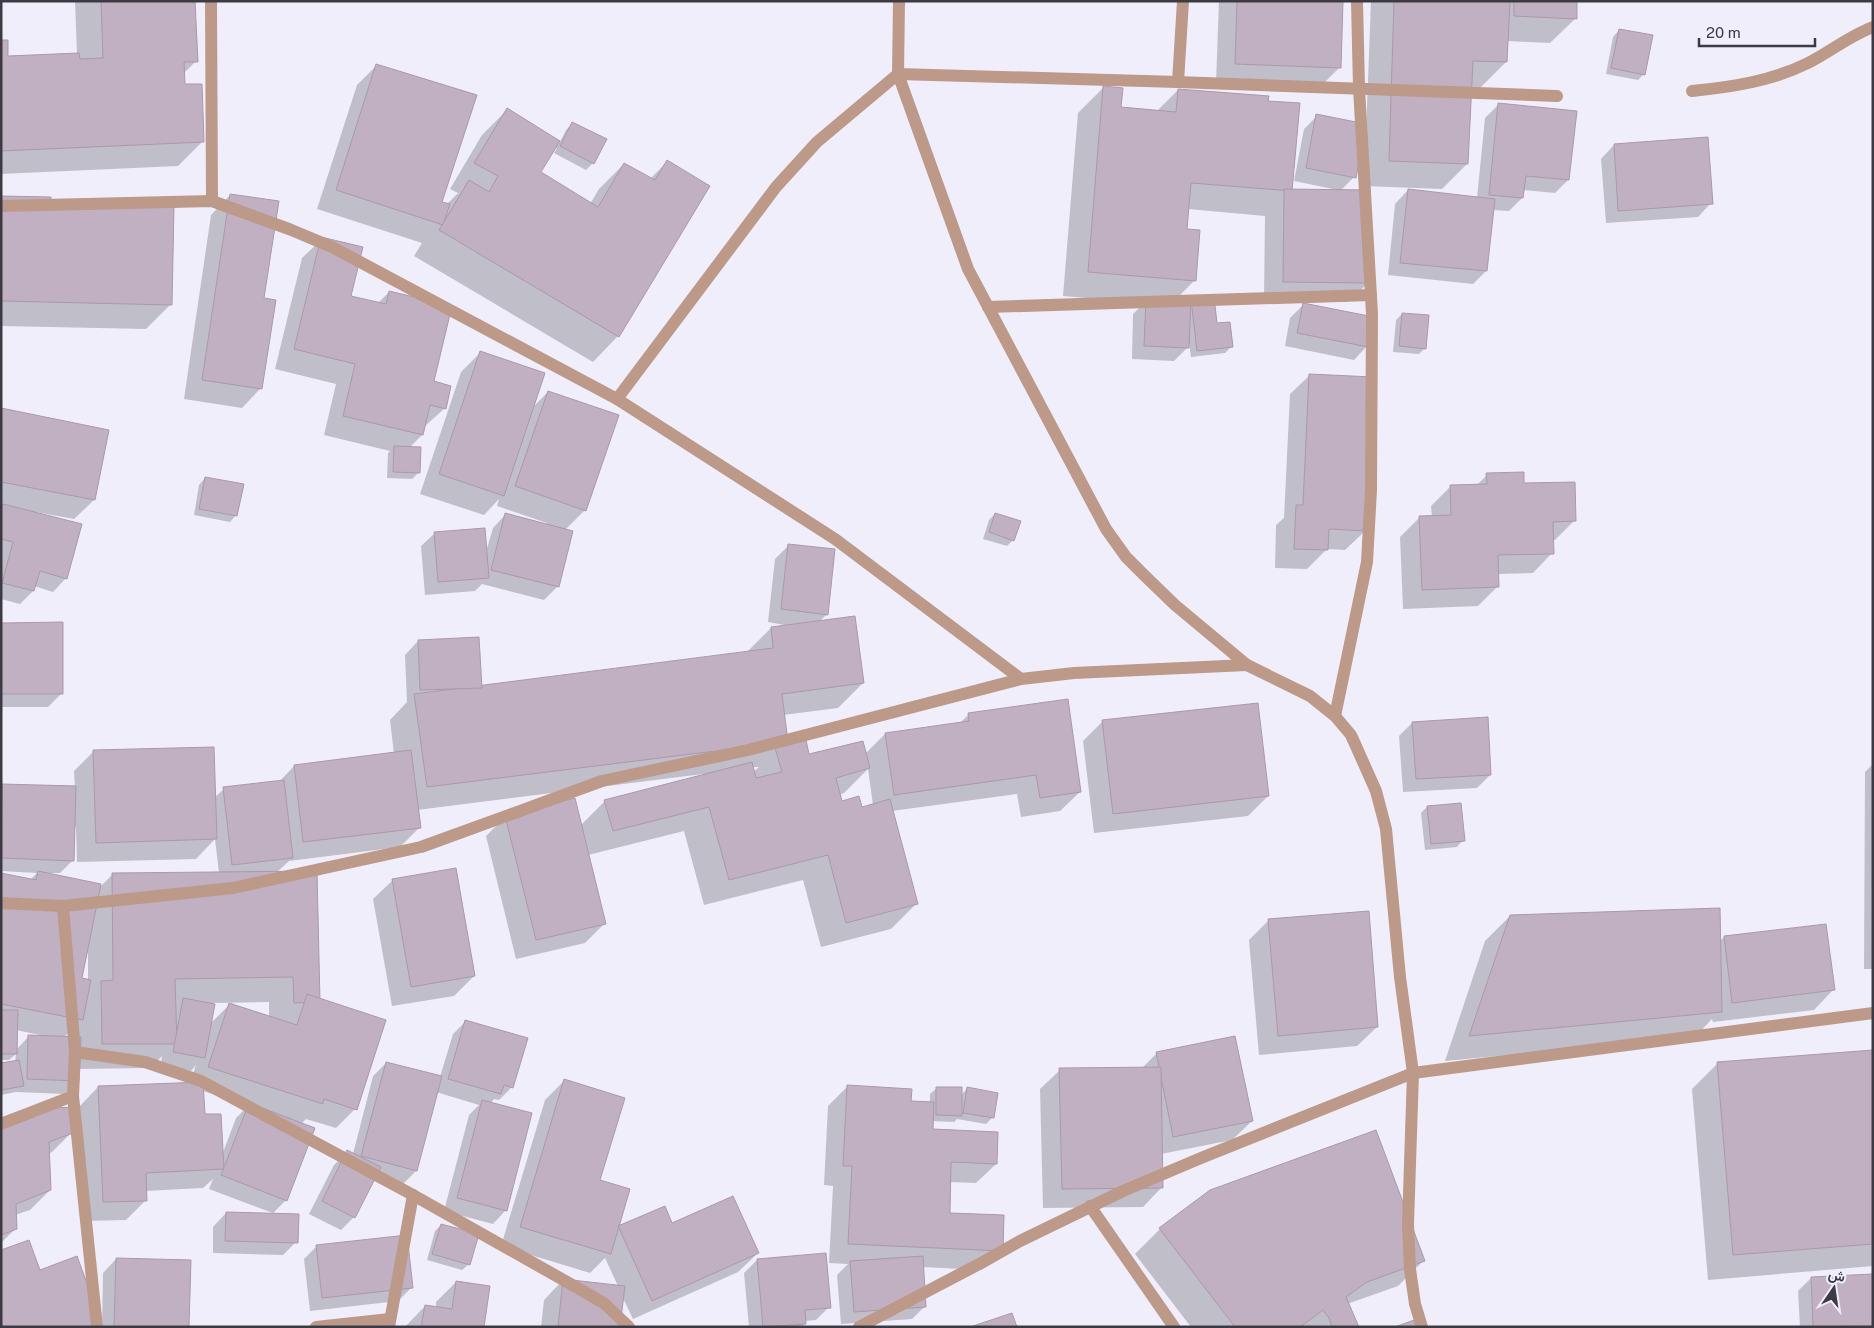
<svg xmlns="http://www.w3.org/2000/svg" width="1874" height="1328" viewBox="0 0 1874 1328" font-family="'Public Sans',Vazirmatn,sans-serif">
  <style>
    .shadow { fill: #0003; fill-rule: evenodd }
    .building { fill: #c0b0c2; stroke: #a999ab }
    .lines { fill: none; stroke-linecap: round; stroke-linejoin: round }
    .street { stroke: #bc9989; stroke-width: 12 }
  </style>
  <rect width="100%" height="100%" fill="#f1eefc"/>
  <!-- shadow -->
  <g class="shadow">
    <path d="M 75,1 L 194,1 L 196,61 L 183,74 L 184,86 L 203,141 L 178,166 L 1,174 L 1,42 L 7,57 L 77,54 Z"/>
    <path d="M 1219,1 L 1342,1 L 1340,67 L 1320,87 L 1216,83 Z"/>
    <path d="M 1371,1 L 1576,1 L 1576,18 L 1550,43 L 1507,41 L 1506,62 L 1481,87 L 1470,87 L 1467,164 L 1442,189 L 1364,186 Z"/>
    <path d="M 1619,30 L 1644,74 L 1638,80 L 1606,74 L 1613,37 Z"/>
    <path d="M 377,65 L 440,203 L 447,204 L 458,193 L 450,189 L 482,135 L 507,110 L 560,142 L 566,130 L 573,123 L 605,140 L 593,163 L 586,170 L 554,153 L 557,148 L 555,147 L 539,173 L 590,204 L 599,189 L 624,164 L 650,179 L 667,162 L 618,336 L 593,362 L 414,256 L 422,243 L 317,209 L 357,85 Z"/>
    <path d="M 1103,88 L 1120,108 L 1157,111 L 1178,90 L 1267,102 L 1291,192 L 1338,191 L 1338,190 L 1294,181 L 1304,129 L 1317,116 L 1354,177 L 1340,191 L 1368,283 L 1348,302 L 1264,301 L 1265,216 L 1188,209 L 1186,230 L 1195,280 L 1173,302 L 1190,303 L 1216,324 L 1231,347 L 1225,353 L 1191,357 L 1189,342 L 1188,342 L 1187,348 L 1174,361 L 1132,359 L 1133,314 L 1144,303 L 1063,296 L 1078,113 Z"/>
    <path d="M 1498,105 L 1568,180 L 1555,193 L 1523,190 L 1522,198 L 1509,211 L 1492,210 L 1486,271 L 1473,284 L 1388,275 L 1395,204 L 1408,190 L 1477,198 L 1485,118 Z"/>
    <path d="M 1614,145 L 1711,203 L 1698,217 L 1606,223 L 1601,159 Z"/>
    <path d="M 230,195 L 261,388 L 242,408 L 184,399 L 211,215 Z"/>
    <path d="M 1,197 L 171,304 L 146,329 L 1,326 Z"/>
    <path d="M 322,239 L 349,297 L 377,304 L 389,292 L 445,408 L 424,427 L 422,435 L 409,448 L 419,472 L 412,479 L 387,478 L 388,453 L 390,451 L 324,435 L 336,384 L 275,369 L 302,258 Z"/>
    <path d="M 1304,304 L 1367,346 L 1354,360 L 1285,346 L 1290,318 Z"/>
    <path d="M 1402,314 L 1425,348 L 1419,354 L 1393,352 L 1396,320 Z"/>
    <path d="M 481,352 L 532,408 L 548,392 L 585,510 L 565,530 L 572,532 L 557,587 L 544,600 L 482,584 L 475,591 L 425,595 L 421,546 L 435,533 L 486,552 L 493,528 L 506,514 L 547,525 L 547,523 L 497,506 L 499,499 L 484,515 L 420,494 L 461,372 Z"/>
    <path d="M 1310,375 L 1365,531 L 1345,550 L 1327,549 L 1307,569 L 1275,568 L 1276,525 L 1284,518 L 1290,394 Z"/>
    <path d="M 1,410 L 94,500 L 74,519 L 36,512 L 66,578 L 53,592 L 34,586 L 33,591 L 20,604 L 1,599 L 1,508 L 4,505 L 1,505 Z"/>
    <path d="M 1487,475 L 1523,485 L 1575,520 L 1555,540 L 1552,540 L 1552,553 L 1533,573 L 1497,574 L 1497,587 L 1478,606 L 1403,609 L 1400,537 L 1420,517 L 1432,517 L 1431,506 L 1451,486 L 1476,486 Z"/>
    <path d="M 205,478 L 236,515 L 230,522 L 194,515 L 199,485 Z"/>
    <path d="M 995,514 L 1013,540 L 1007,546 L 983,539 L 989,520 Z"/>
    <path d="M 789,545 L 827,614 L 819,622 L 863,683 L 838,708 L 783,715 L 787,741 L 808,756 L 865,754 L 885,734 L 959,724 L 969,714 L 1080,792 L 1060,811 L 1021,817 L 1017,794 L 892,811 L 916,904 L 891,929 L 821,947 L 803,880 L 704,905 L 684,831 L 588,855 L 605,923 L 585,943 L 516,959 L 486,836 L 505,817 L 581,825 L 605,801 L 704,775 L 703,774 L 417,810 L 420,827 L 400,847 L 289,861 L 277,872 L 355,1109 L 336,1128 L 306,1119 L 301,1124 L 286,1200 L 273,1213 L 209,1189 L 213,1179 L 203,1188 L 145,1191 L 146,1200 L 126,1220 L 84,1221 L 79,1107 L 98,1087 L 190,1083 L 196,1065 L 191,1071 L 161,1065 L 162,1056 L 150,1068 L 78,1069 L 78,1081 L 65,1094 L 16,1092 L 1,1095 L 1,1064 L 15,1062 L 16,1054 L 9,1060 L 1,1060 L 1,874 L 30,880 L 37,873 L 1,871 L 1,787 L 3,785 L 75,787 L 74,771 L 94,751 L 214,798 L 224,789 L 279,782 L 294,766 L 394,754 L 390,720 L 407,702 L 405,655 L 418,641 L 480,687 L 746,653 L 771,628 L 790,626 L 768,622 L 775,559 ZM 752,767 L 759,767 L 753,772 ZM 868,769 L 873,805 L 861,808 L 842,803 L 839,795 L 844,793 ZM 74,827 L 76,827 L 77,862 L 196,859 L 215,839 L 219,873 L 112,875 L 99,888 L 50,875 L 50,873 L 60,873 L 73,860 ZM 88,950 L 88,980 L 81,979 ZM 269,1002 L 269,1018 L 229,1005 L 210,1024 L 214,1003 ZM 77,1025 L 77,1038 L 63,1038 ZM 16,1030 L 45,1036 L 45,1037 L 29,1036 L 16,1050 ZM 203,1091 L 248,1106 L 236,1118 L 222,1155 L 204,1116 Z"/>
    <path d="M 1,624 L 61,694 L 48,707 L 1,707 Z"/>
    <path d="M 1103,721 L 1268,796 L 1248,816 L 1094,833 L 1083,741 Z"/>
    <path d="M 1412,723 L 1490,775 L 1477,788 L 1403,792 L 1399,736 Z"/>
    <path d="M 1873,764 L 1873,969 L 1864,969 L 1865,772 Z"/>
    <path d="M 1427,807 L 1463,840 L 1457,847 L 1425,850 L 1421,813 Z"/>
    <path d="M 393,880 L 474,976 L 454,996 L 392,1006 L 373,899 Z"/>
    <path d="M 1510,916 L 1719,942 L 1724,937 L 1833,990 L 1814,1010 L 1713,1022 L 1712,1019 L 1695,1037 L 1445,1061 L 1485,941 Z"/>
    <path d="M 1269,920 L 1377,1027 L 1357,1046 L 1259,1055 L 1249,940 Z"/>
    <path d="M 466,1021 L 512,1087 L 499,1100 L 494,1099 L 490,1104 L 506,1210 L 493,1224 L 444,1211 L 469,1115 L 479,1105 L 436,1092 L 416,1171 L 403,1184 L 374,1176 L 354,1217 L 341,1230 L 309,1214 L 334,1165 L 347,1152 L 353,1154 L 373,1076 L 386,1063 L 440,1077 L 453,1034 Z"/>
    <path d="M 1873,1051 L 1873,1266 L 1708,1280 L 1692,1089 L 1717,1064 Z"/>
    <path d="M 1156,1054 L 1252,1121 L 1232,1140 L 1161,1154 L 1162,1187 L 1143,1207 L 1043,1208 L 1040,1089 L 1060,1070 L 1142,1068 Z"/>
    <path d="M 565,1080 L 599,1181 L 617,1228 L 664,1208 L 672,1224 L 758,1253 L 738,1272 L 633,1319 L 622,1296 L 618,1327 L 541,1327 L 544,1300 L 563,1280 L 618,1286 L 605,1258 L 590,1273 L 501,1246 L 545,1100 Z"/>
    <path d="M 847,1087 L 910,1102 L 930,1103 L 930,1094 L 937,1088 L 960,1096 L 967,1089 L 993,1117 L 986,1124 L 957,1119 L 954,1122 L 932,1121 L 932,1130 L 996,1164 L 976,1183 L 949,1182 L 948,1215 L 1002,1250 L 982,1270 L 922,1267 L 925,1306 L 912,1319 L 841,1324 L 837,1275 L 848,1264 L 829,1263 L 833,1186 L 824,1185 L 828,1106 Z"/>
    <path d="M 1,1120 L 72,1132 L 52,1152 L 48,1154 L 50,1190 L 30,1210 L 15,1215 L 16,1228 L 1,1243 Z"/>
    <path d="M 1211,1191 L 1423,1261 L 1398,1286 L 1347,1304 L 1357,1327 L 1191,1327 L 1135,1254 L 1160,1229 Z"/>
    <path d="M 226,1213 L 296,1242 L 283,1255 L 213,1253 L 213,1227 Z"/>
    <path d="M 441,1225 L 469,1264 L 462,1270 L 427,1260 L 435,1231 Z"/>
    <path d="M 317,1246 L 412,1287 L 398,1301 L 310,1311 L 304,1259 Z"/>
    <path d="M 116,1259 L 188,1327 L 102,1327 L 103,1273 Z"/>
    <path d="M 757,1260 L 829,1307 L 816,1320 L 805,1321 L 805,1324 L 802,1327 L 749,1327 L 744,1273 Z"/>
    <path d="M 1873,1275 L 1873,1327 L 1800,1327 L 1798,1291 L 1811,1278 Z"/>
    <path d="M 456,1282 L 483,1327 L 405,1327 L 425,1306 L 436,1308 L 436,1302 Z"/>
  </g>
  <!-- building -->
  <g class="building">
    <path d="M 101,1 L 195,1 L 198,62 L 184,62 L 185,84 L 202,84 L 204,142 L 1,151 L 1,40 L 8,40 L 8,56 L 79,53 L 80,59 L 103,58 Z"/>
    <path d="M 1237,1 L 1343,1 L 1341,68 L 1235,64 Z"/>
    <path d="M 1394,1 L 1510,1 L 1507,62 L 1473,61 L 1468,164 L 1389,161 Z"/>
    <path d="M 1514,1 L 1577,1 L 1577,19 L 1514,16 Z"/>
    <path d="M 1619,29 L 1653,35 L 1645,75 L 1611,68 Z"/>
    <path d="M 376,64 L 477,95 L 442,202 L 450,204 L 443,225 L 336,190 Z"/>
    <path d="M 1103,86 L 1123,88 L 1121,107 L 1176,112 L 1178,89 L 1269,96 L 1268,101 L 1300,103 L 1292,191 L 1191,183 L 1187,229 L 1200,230 L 1196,281 L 1088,272 Z"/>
    <path d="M 1498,103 L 1577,111 L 1569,180 L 1526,176 L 1523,198 L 1489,195 Z"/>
    <path d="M 507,108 L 560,141 L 541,172 L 598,207 L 624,163 L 655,180 L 667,160 L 710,186 L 619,337 L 439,230 L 469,180 L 489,192 L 498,176 L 474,163 Z"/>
    <path d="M 1316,114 L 1366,124 L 1356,178 L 1306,168 Z"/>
    <path d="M 572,122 L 607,139 L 594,164 L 560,146 Z"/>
    <path d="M 1708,137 L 1713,204 L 1618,211 L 1614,144 Z"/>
    <path d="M 1284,189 L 1370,190 L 1369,283 L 1283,282 Z"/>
    <path d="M 1408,189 L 1495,199 L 1487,271 L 1400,263 Z"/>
    <path d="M 230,194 L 279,201 L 264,298 L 276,300 L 262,389 L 202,380 Z"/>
    <path d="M 1,196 L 51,197 L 51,204 L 174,207 L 172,305 L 1,301 Z"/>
    <path d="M 321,237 L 363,247 L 351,296 L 386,304 L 389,291 L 452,306 L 434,381 L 451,386 L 446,409 L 430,405 L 423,435 L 343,416 L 355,364 L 294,349 Z"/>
    <path d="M 1214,297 L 1217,323 L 1230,322 L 1233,347 L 1197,351 L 1191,299 Z"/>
    <path d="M 1146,300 L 1191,301 L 1189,348 L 1144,346 Z"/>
    <path d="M 1303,303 L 1374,317 L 1368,347 L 1297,333 Z"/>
    <path d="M 1402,313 L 1429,315 L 1426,349 L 1399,346 Z"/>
    <path d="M 480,351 L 545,373 L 504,496 L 439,474 Z"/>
    <path d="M 1309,374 L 1373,377 L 1366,531 L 1329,529 L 1328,550 L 1294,549 L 1296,505 L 1303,505 Z"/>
    <path d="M 548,391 L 619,415 L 586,511 L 515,486 Z"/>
    <path d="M 1,408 L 109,430 L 95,500 L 1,482 Z"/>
    <path d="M 394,446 L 421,447 L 420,473 L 393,472 Z"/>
    <path d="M 1524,472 L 1524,483 L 1575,482 L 1576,521 L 1553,522 L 1554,554 L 1498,555 L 1499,587 L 1422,590 L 1419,516 L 1451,515 L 1450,485 L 1487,484 L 1486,473 Z"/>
    <path d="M 205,477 L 244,484 L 237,516 L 199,509 Z"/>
    <path d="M 3,504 L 82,524 L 67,579 L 40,571 L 34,591 L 2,583 L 13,542 L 1,539 L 1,510 Z"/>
    <path d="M 505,513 L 573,531 L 559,587 L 491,570 Z"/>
    <path d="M 995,513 L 1021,521 L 1014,541 L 989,532 Z"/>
    <path d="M 485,528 L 489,578 L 438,582 L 434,532 Z"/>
    <path d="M 788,544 L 835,549 L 828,615 L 781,609 Z"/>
    <path d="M 855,616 L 864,683 L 782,694 L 788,742 L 427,787 L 414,694 L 773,648 L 771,627 Z"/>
    <path d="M 63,622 L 63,694 L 1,694 L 1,623 Z"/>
    <path d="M 479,637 L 482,688 L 420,690 L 418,640 Z"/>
    <path d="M 1068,699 L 1081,792 L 1040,798 L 1036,775 L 894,795 L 885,733 L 969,721 L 968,713 Z"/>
    <path d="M 1258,703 L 1269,796 L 1113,814 L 1102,720 Z"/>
    <path d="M 1488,717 L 1491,775 L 1416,779 L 1412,722 Z"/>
    <path d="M 806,740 L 809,754 L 863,741 L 870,768 L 836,778 L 842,801 L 859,796 L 862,807 L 890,799 L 918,904 L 846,923 L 828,855 L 729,880 L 709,807 L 613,831 L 604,800 L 752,762 L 756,778 L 782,772 L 775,748 Z"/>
    <path d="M 214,747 L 217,839 L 96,843 L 93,750 Z"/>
    <path d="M 411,750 L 421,828 L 303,842 L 294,765 Z"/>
    <path d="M 284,780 L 293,858 L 232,865 L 223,787 Z"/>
    <path d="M 2,784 L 76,786 L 74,861 L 1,858 Z"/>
    <path d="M 575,798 L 606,924 L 536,940 L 505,816 Z"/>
    <path d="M 1461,803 L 1465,841 L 1431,844 L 1427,806 Z"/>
    <path d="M 456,868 L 475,976 L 411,987 L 392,879 Z"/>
    <path d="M 38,871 L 101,884 L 82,978 L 91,980 L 83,1020 L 1,1004 L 1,873 L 36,880 Z"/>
    <path d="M 317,871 L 320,1002 L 294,1003 L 293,977 L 175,979 L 177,1044 L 102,1044 L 101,981 L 113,980 L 112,873 Z"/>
    <path d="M 1720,908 L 1722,1012 L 1469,1036 L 1510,915 Z"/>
    <path d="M 1369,911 L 1378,1027 L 1278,1036 L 1268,919 Z"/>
    <path d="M 1826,924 L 1835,990 L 1732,1003 L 1724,936 Z"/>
    <path d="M 307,994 L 386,1020 L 357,1110 L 324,1099 L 323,1104 L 208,1067 L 229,1003 L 297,1025 Z"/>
    <path d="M 183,998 L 215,1004 L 205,1058 L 173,1052 Z"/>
    <path d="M 1,1010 L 18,1010 L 17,1054 L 1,1054 Z"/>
    <path d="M 465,1020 L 528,1038 L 513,1088 L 504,1085 L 501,1094 L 448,1079 Z"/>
    <path d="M 28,1035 L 81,1037 L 79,1081 L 27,1079 Z"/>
    <path d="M 1235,1036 L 1253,1121 L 1173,1137 L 1156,1052 Z"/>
    <path d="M 1873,1050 L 1873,1244 L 1733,1255 L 1717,1062 Z"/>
    <path d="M 19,1060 L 24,1086 L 1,1090 L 1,1063 Z"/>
    <path d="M 386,1062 L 442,1076 L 417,1171 L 361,1156 Z"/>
    <path d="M 1161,1067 L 1163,1188 L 1062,1189 L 1059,1068 Z"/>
    <path d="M 564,1079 L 625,1098 L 600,1180 L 630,1189 L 611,1254 L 520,1227 Z"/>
    <path d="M 203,1082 L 205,1114 L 221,1114 L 224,1169 L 146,1173 L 147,1201 L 103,1202 L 98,1086 Z"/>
    <path d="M 847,1085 L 912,1089 L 911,1101 L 934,1102 L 933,1129 L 998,1132 L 997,1164 L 951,1162 L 950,1213 L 1004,1215 L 1003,1251 L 848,1244 L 852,1166 L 843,1166 Z"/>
    <path d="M 936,1087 L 962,1087 L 962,1116 L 936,1115 Z"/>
    <path d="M 967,1087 L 998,1093 L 994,1118 L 963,1113 Z"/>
    <path d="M 482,1100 L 532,1113 L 507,1211 L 457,1198 Z"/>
    <path d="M 249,1103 L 315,1128 L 287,1201 L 221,1175 Z"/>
    <path d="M 72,1107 L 73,1133 L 49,1142 L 51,1190 L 16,1204 L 17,1229 L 1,1235 L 1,1118 L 23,1110 Z"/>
    <path d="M 1376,1130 L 1425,1261 L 1367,1282 L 1346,1297 L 1359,1327 L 1332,1327 L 1329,1318 L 1323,1310 L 1300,1327 L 1235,1327 L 1159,1228 L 1210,1190 Z"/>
    <path d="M 347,1150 L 381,1167 L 355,1218 L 322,1201 Z"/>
    <path d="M 733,1196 L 759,1253 L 652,1301 L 618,1226 L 665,1206 L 672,1223 Z"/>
    <path d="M 226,1212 L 299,1214 L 298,1243 L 225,1241 Z"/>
    <path d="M 441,1224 L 479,1234 L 470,1265 L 432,1254 Z"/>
    <path d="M 407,1235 L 413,1288 L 322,1298 L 316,1245 Z"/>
    <path d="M 29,1240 L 40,1270 L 77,1256 L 103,1327 L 1,1327 L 1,1250 Z"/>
    <path d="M 826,1253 L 831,1308 L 805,1310 L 806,1324 L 763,1327 L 757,1259 Z"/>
    <path d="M 923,1256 L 926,1307 L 854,1312 L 850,1261 Z"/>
    <path d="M 116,1258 L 191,1260 L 189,1327 L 114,1327 Z"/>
    <path d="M 1873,1274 L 1873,1326 L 1813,1327 L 1811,1277 Z"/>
    <path d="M 563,1279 L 625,1286 L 620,1327 L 558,1327 Z"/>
    <path d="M 456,1281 L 490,1286 L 484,1327 L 421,1327 L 425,1305 L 452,1309 Z"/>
    <path d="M 1012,1313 L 1017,1327 L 970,1327 Z"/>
    <path d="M 1414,1320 L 1416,1327 L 1395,1327 Z"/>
  </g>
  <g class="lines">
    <!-- street -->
    <g class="street">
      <path d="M 211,1 L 212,201"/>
      <path d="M 899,1 L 898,74 L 968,269 L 1106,529 L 1126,557 L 1144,575 L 1175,605 L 1247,665 L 1310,696 L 1335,716 L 1351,735 L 1376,791 L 1386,829 L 1400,977 L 1413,1073 L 1408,1224 L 1410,1269 L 1415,1304 L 1422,1327"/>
      <path d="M 1178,82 L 1183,1"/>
      <path d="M 1692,91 C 1732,87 1772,81 1808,63 C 1830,52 1849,36 1873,27"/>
      <path d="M 1,206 L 212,201 L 289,229 L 332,247 L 617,399 L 835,539 L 1021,679"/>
      <path d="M 988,307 L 1371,295"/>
      <path d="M 617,399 L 776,187 L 817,142 L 898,74 L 1178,82 L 1557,96"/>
      <path d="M 1335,716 L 1367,562 L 1371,490 L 1372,314 L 1359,88 L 1357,1"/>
      <path d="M 1,903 L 63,906 L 233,888 L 421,847 L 602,781 L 748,750 L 1021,679 L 1074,673 L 1247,665"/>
      <path d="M 63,906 L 75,1052 L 73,1096 L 97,1327"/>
      <path d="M 75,1052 L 145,1062 L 201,1081 L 413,1195 L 583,1291 L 605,1304 L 629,1327"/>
      <path d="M 1,1124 L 73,1096"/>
      <path d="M 1090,1206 L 1174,1327"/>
      <path d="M 316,1327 L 390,1319"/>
      <path d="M 389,1327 L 413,1195"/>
      <path d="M 859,1327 L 983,1262 L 1020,1241 L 1123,1191 L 1201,1158 L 1413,1073 L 1873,1013"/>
    </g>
  </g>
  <!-- border -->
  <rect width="1874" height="1328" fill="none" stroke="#3c3a42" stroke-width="5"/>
  <!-- north arrow -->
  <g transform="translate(1834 1288) rotate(13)" stroke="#f1eefc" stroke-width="4" paint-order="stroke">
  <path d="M0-4L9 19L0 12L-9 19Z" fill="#3c3a42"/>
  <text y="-8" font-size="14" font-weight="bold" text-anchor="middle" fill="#3c3a42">ش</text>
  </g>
  <!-- scale -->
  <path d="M1699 38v8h116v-8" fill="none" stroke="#3c3a42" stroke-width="2.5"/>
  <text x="1706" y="38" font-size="15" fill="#3c3a42" stroke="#f1eefc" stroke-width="4" paint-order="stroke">20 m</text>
</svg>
